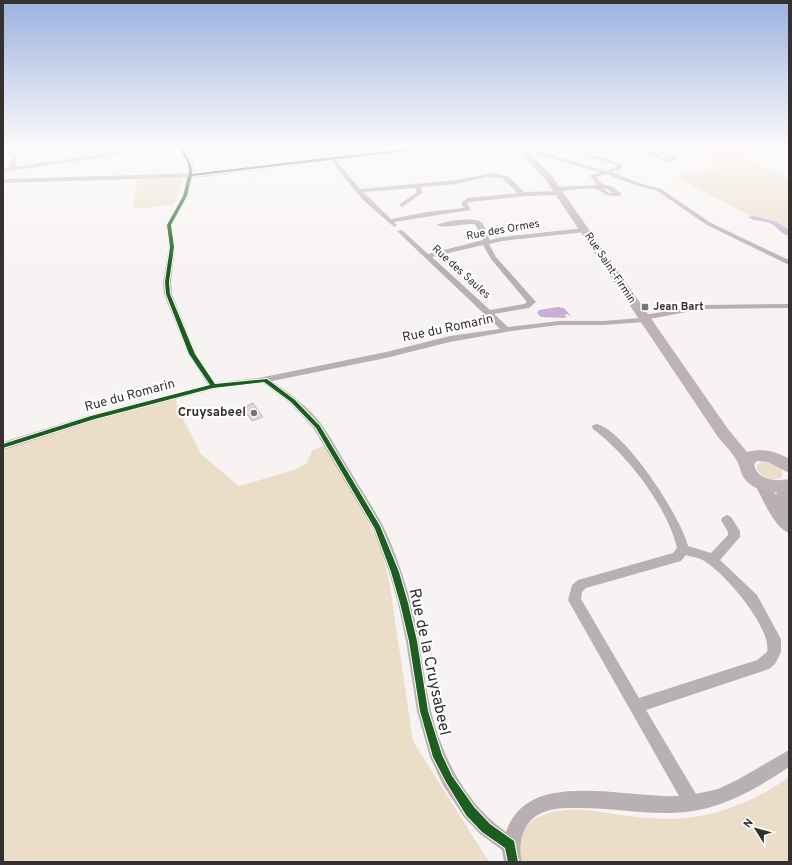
<svg xmlns="http://www.w3.org/2000/svg" width="792" height="865" viewBox="0 0 792 865" font-family="Overpass,sans-serif">
  <style>
    .green { fill: #eadec8 }
    .water { fill: #c9aed3 }
    .building { fill: #ddd9d9; stroke: #bebbba }
    .lines { fill: none; stroke-linecap: round; stroke-linejoin: round }
    .minor { fill: #b9b0b3; fill-rule: evenodd }
    .tertiary { fill: #b9b0b3; fill-rule: evenodd }
    .secondary { fill: #b8b0b2; fill-rule: evenodd }
    .primary { fill: #bcb2b7; fill-rule: evenodd }
    .cycleway-casing { stroke: #fff; stroke-width: 2 }
    .cycleway { fill: #1b5e20; fill-rule: evenodd }
    .poi-dot { fill: #797574; stroke: #fff; stroke-width: 1.5 }
    .labels { text-anchor: middle; dominant-baseline: central; stroke-width: 4; stroke-linejoin: round; paint-order: stroke }
    .far-street-label { font-size: 11px; fill: #343130; stroke: #fff }
    .far-poi-label { font-size: 11px; font-weight: bold; fill: #343130; stroke: #fff; text-anchor: start }
    .street-label { font-size: 13px; fill: #343130; stroke: #fff }
    .poi-label { font-size: 13px; font-weight: bold; fill: #343130; stroke: #fff; text-anchor: end }
    .near-street-label { font-size: 16px; fill: #343130; stroke: #fff }
  </style>
  <rect width="100%" height="100%" fill="#f8f3f3"/>
  <!-- green -->
  <g class="green">
    <path d="M 313,146 L 360,146 L 361,147 L 335,150 L 337,155 L 328,156 L 325,151 L 318,152 Z"/>
    <path d="M 740,151 L 758,164 L 789,179 L 789,231 L 749,215 L 674,176 L 722,169 L 698,156 Z"/>
    <path d="M 181,178 L 183,180 L 180,190 L 173,205 L 133,209 L 138,179 Z"/>
    <path d="M 175,398 L 182,417 L 201,454 L 239,486 L 294,470 L 306,464 L 312,451 L 324,445 L 362,509 L 381,549 L 389,580 L 413,741 L 489,862 L 3,862 L 3,449 L 86,422 Z"/>
    <path d="M 762,462 L 771,463 L 782,470 L 782,477 C 774,483 761,477 757,469 L 757,465 Z"/>
    <path d="M 789,777 L 789,862 L 521,862 C 521,852 519,841 524,832 C 533,811 566,808 586,810 C 595,810 604,813 613,814 C 637,817 662,821 686,818 C 724,814 758,799 789,777 Z"/>
  </g>
  <!-- water -->
  <g class="water">
    <path d="M 754,216 L 776,222 L 789,230 L 789,236 C 779,233 778,227 770,223 C 763,220 754,222 748,217 Z"/>
    <path d="M 558,307 L 564,308 L 572,317 L 567,314 L 564,315 L 567,317 L 564,318 L 541,317 L 537,313 L 539,310 Z"/>
  </g>
  <!-- building -->
  <path class="building" d="M 253,403 L 263,417 L 252,421 L 243,408 Z"/>
  <g class="lines">
    <!-- minor -->
    <g class="minor">
      <path d="M 160,146 L 174,146 L 3,172 L 3,168 L 10,167 L 12,156 L 3,156 L 3,152 L 17,153 L 15,167 Z"/>
      <path d="M 176,146 L 183,147 L 193,164 L 194,171 L 188,196 L 172,225 L 175,247 L 171,282 L 172,294 L 196,354 L 215,383 L 259,378 L 386,352 L 450,336 L 500,329 L 397,231 L 402,230 L 428,254 L 483,240 L 475,224 C 466,223 443,229 437,225 C 443,221 477,216 482,223 C 486,227 486,235 490,240 L 502,237 L 585,228 L 588,230 L 585,232 L 502,241 L 489,244 L 496,257 L 536,302 L 529,308 L 494,314 L 508,327 L 559,321 L 603,321 L 641,318 L 641,315 L 644,315 L 703,305 L 789,304 L 789,308 L 703,309 L 649,319 L 649,322 L 646,322 L 603,325 L 559,325 L 512,331 L 450,342 L 386,358 L 272,381 C 290,394 309,407 322,425 C 332,439 340,455 349,469 C 360,488 373,507 383,526 C 395,550 404,578 411,603 C 420,639 423,675 431,711 C 442,757 466,804 506,832 C 510,820 517,810 528,803 C 563,779 637,798 679,796 L 568,600 L 572,585 L 578,580 L 673,553 L 677,548 C 668,508 627,454 593,429 L 592,427 L 593,425 L 597,424 C 626,432 681,517 688,546 L 711,553 L 728,535 L 728,532 L 721,520 L 723,517 L 727,515 L 731,517 L 740,531 L 740,537 L 720,560 L 757,595 L 781,639 L 781,652 L 775,664 L 769,669 L 646,710 L 696,794 L 718,789 L 737,780 L 789,750 L 789,767 C 759,787 729,805 693,811 C 656,817 618,808 581,808 C 569,808 556,807 544,812 C 524,819 517,842 522,862 L 504,862 L 502,850 L 480,834 L 464,817 L 443,785 L 430,757 L 417,711 L 406,641 L 398,603 L 389,572 L 373,529 L 314,429 L 290,403 L 263,383 L 218,388 L 96,420 L 3,450 L 3,442 L 90,415 L 208,385 L 188,354 L 164,294 L 163,282 L 169,247 L 166,225 L 182,196 L 188,171 L 187,164 L 179,149 ZM 483,245 L 491,259 L 527,302 L 524,304 L 490,310 L 432,257 ZM 686,555 C 692,557 701,558 706,562 C 726,575 772,628 767,652 L 757,660 L 639,698 L 581,599 L 582,592 L 586,588 L 681,561 Z"/>
      <path d="M 574,146 L 580,146 L 578,148 L 578,150 L 622,164 L 622,169 L 611,172 L 639,183 L 661,189 L 711,223 L 789,260 L 789,265 L 707,225 L 657,191 L 635,185 L 606,174 L 596,177 L 602,184 L 611,186 L 621,193 L 621,195 C 603,199 607,191 594,189 C 582,187 568,192 555,190 L 555,188 L 557,187 L 597,185 L 590,176 L 600,172 L 532,153 L 521,153 L 518,151 L 521,149 L 532,149 L 606,171 L 617,167 L 614,164 L 574,152 L 572,148 ZM 601,188 L 607,189 L 613,193 L 610,193 Z"/>
      <path d="M 591,146 L 606,146 L 657,153 C 664,151 674,154 678,160 L 668,163 L 651,155 ZM 659,155 L 662,155 L 672,159 L 669,159 Z"/>
      <path d="M 332,156 L 360,189 L 457,180 L 494,173 L 509,177 L 524,192 L 559,191 L 562,193 L 559,195 L 526,196 L 470,202 L 467,203 L 471,209 L 470,210 L 394,222 L 397,225 L 394,227 L 362,199 L 329,158 ZM 487,177 L 502,178 L 518,193 L 468,198 L 461,203 L 464,208 L 427,212 L 391,219 L 363,192 L 415,188 L 417,192 L 400,204 L 399,205 L 402,207 L 422,193 L 421,187 L 457,184 Z"/>
    </g>
    <!-- tertiary -->
    <path class="tertiary" d="M 429,146 L 451,146 L 448,148 L 325,161 L 202,177 L 3,183 L 3,179 L 202,173 L 325,157 Z"/>
    <!-- secondary -->
    <path class="secondary" d="M 762,477 L 767,479 L 776,495 L 780,483 L 785,481 L 789,483 L 789,533 C 774,528 762,497 754,483 L 757,479 Z"/>
    <!-- primary -->
    <path class="primary" d="M 514,146 L 522,146 L 551,175 L 728,429 L 747,452 C 762,448 776,451 789,459 L 789,473 L 768,462 L 757,461 L 754,464 C 757,480 775,482 789,479 L 789,491 C 774,495 753,491 744,478 C 740,472 740,466 737,461 C 732,452 724,444 718,437 L 545,179 Z"/>
    <defs>
      <path id="cycleway" d="M 177,146 L 180,146 L 182,147 C 187,156 193,164 192,174 L 325,158 L 438,146 L 449,146 L 192,176 L 187,196 L 171,225 L 174,247 L 169,282 L 170,294 L 195,354 L 215,384 L 267,379 L 295,400 L 320,426 L 380,526 L 399,572 L 408,603 L 417,641 L 428,711 L 442,755 L 452,776 L 474,807 L 490,824 L 514,841 L 518,862 L 508,862 L 505,848 L 482,832 L 466,815 L 446,782 L 433,757 L 420,711 L 409,641 L 400,603 L 391,572 L 375,529 L 316,428 L 291,402 L 264,382 L 213,388 L 95,419 L 3,448 L 3,444 L 91,416 L 210,385 L 189,354 L 166,294 L 165,282 L 170,247 L 167,225 L 183,196 L 189,171 L 188,164 L 180,149 Z"/>
    </defs>
    <!-- cycleway casing -->
    <use href="#cycleway" class="cycleway-casing"/>
    <!-- cycleway -->
    <use href="#cycleway" class="cycleway"/>
  </g>
  <!-- sky -->
  <linearGradient id="sky" x2="0" y2="1"><stop stop-color="#9bb2e0"/><stop offset="0.55" stop-color="#fcfafa"/><stop offset="1" stop-color="#fcfafa" stop-opacity="0"/></linearGradient>
  <rect width="792" height="267" fill="url(#sky)"/>
  <!-- markers -->
  <g class="poi-dot">
    <rect x="641" y="303" width="8" height="8" rx="2"/>
    <circle cx="254" cy="413" r="4"/>
  </g>
  <g class="labels">
    <!-- far-street labels -->
    <g class="far-street-label">
      <text transform="translate(503 230) rotate(-10)">Rue des Ormes</text>
      <text transform="translate(610 268) rotate(56)">Rue Saint-Firmin</text>
      <text transform="translate(461 272) rotate(42)">Rue des Saules</text>
    </g>
    <!-- far-poi labels -->
    <g class="far-poi-label">
      <text x="653" y="307">Jean Bart</text>
    </g>
    <!-- street labels -->
    <g class="street-label">
      <text transform="translate(448 329) rotate(-12)">Rue du Romarin</text>
      <text transform="translate(130 396) rotate(-15)">Rue du Romarin</text>
    </g>
    <!-- poi labels -->
    <g class="poi-label">
      <text x="246" y="413">Cruysabeel</text>
    </g>
    <!-- near-street labels -->
    <g class="near-street-label">
      <text transform="translate(429 662) rotate(78)">Rue de la Cruysabeel</text>
    </g>
  </g>
  <!-- border -->
  <rect width="792" height="865" fill="none" stroke="#343130" stroke-width="8"/>
  <!-- north arrow -->
  <g transform="translate(756 829) rotate(307)" stroke="#ffffff" stroke-width="3" paint-order="stroke">
  <path d="M0-3L7 15L0 10L-7 15Z" fill="#343130"/>
  <text y="-6" font-size="11" font-weight="bold" text-anchor="middle" fill="#343130">N</text>
  </g>
</svg>
